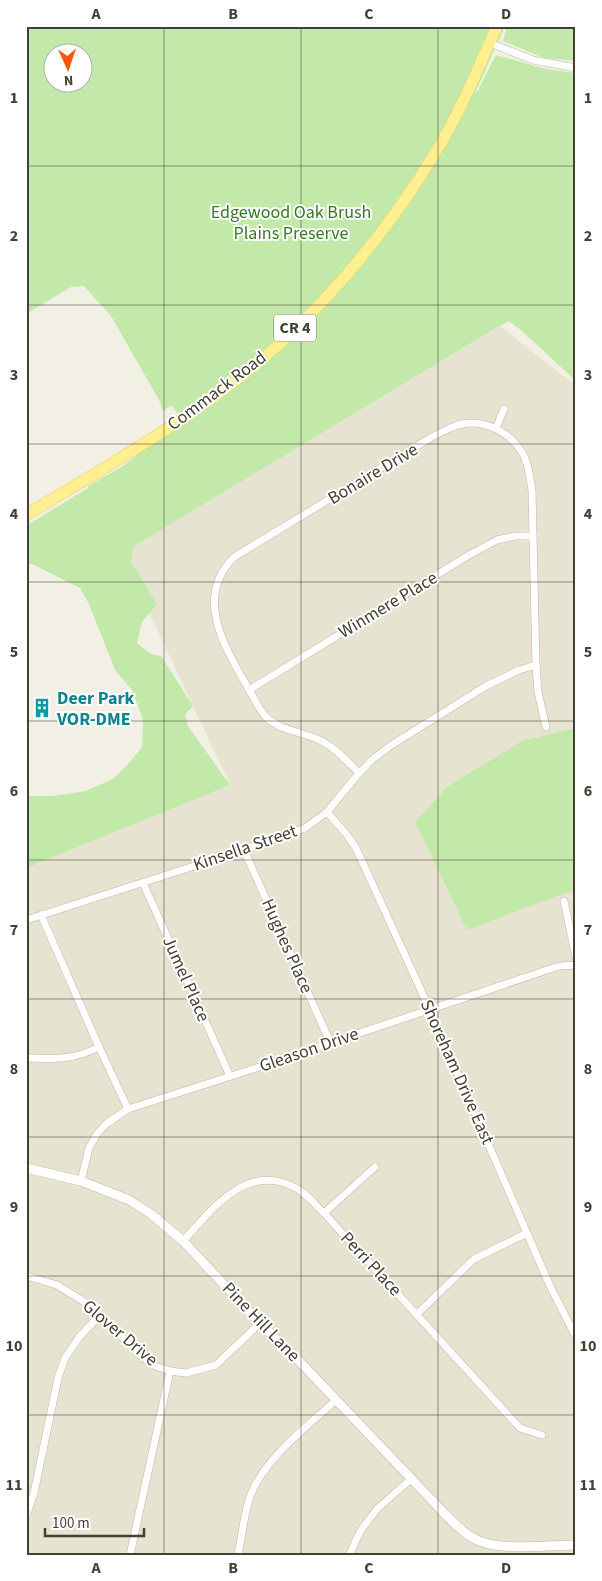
<svg xmlns="http://www.w3.org/2000/svg" width="602" height="1581" viewBox="0 0 602 1581" font-family="'Source Sans 3',sans-serif">
  <style>
    .residential { fill: #e7e3d1 }
    .green { fill: #c3e9aa; fill-rule: evenodd }
    .lines { fill: none; stroke-linecap: round; stroke-linejoin: round }
    .minor-casing { stroke: #beb9a6; stroke-width: 8 }
    .tertiary-casing { stroke: #beb9a6; stroke-width: 10 }
    .primary-casing { stroke: #e7d25d; stroke-width: 12 }
    .minor { stroke: #fff; stroke-width: 7 }
    .tertiary { stroke: #fff; stroke-width: 9 }
    .primary { stroke: #ffef90; stroke-width: 11 }
    .grid { fill: none; stroke: #454033; stroke-width: 1; stroke-opacity: 0.55 }
    .labels { text-anchor: middle; dominant-baseline: central; stroke-width: 4; stroke-linejoin: round; paint-order: stroke }
    .shield { fill: #fff; stroke: #7d7970; stroke-width: 1 }
    .shield-label { font-size: 16px; font-weight: bold; fill: #454033 }
    .park-label { font-size: 18px; fill: #397825; stroke: #fff }
    .street-label { font-size: 18px; fill: #454033; stroke: #fff }
    .culture-label { font-size: 18px; font-weight: bold; fill: #0d838f; stroke: #fff; text-anchor: start }
    .neatline { fill: none; stroke: #454033; stroke-width: 2 }
    .grid-label { font-size: 16px; text-anchor: middle; font-weight: bold; fill: #454033 }
  </style>
  <rect width="100%" height="100%" fill="#f2f0e4"/>
  <!-- residential -->
  <path class="residential" d="M 491,319 L 576,386 L 576,1555 L 26,1555 L 26,865 L 230,785 L 117,544 Z"/>
  <!-- green -->
  <g class="green">
    <path d="M 26,26 L 505,26 L 476,91 L 477,92 L 496,55 L 546,69 L 576,73 L 576,381 L 522,331 L 509,321 L 494,329 L 134,546 L 132,551 L 131,562 L 157,604 L 142,622 L 137,643 L 151,654 L 161,656 L 193,706 L 185,715 L 188,726 L 230,785 L 26,868 L 26,796 L 52,796 L 86,791 L 113,779 L 130,762 L 142,747 L 143,720 L 132,690 L 115,670 L 89,604 L 80,588 L 32,564 L 26,564 L 26,526 L 88,488 L 88,486 L 123,466 L 179,423 L 178,415 L 172,405 L 163,411 L 159,400 L 111,316 L 84,286 L 71,287 L 26,314 ZM 52,52 L 82,52 L 82,82 L 52,82 Z"/>
    <path d="M 507,26 L 576,26 L 576,61 L 544,58 L 503,41 Z"/>
    <path d="M 576,728 L 576,889 L 467,930 L 415,822 L 447,787 L 522,741 Z"/>
  </g>
  <g class="lines">
    <defs>
      <g id="minor">
        <path d="M 490,43 L 533,60 L 576,68"/>
        <path d="M 496,428 L 504,409"/>
        <path d="M 249,690 L 469,555 L 497,540 L 515,536 L 533,536"/>
        <path d="M 359,773 C 346,760 334,746 317,739 C 301,732 281,730 268,719 C 258,710 254,697 247,686 C 224,646 194,597 234,557 L 432,437 C 439,434 446,429 453,427 C 479,416 509,430 523,454 C 529,464 530,479 532,491 L 536,665 L 538,692 L 546,727"/>
        <path d="M 327,812 L 347,835 L 356,848 L 430,1010 L 550,1286 L 576,1337"/>
        <path d="M 244,850 L 330,1042"/>
        <path d="M 143,883 L 230,1076"/>
        <path d="M 564,901 L 576,957"/>
        <path d="M 41,915 L 99,1047 L 128,1109"/>
        <path d="M 26,920 L 244,850 L 305,828 L 327,812 L 359,773 L 373,759 L 390,746 L 486,686 L 519,670 L 536,665"/>
        <path d="M 26,1058 C 54,1059 74,1060 99,1047"/>
        <path d="M 81,1181 L 89,1148 L 97,1134 L 106,1124 L 128,1109 L 253,1069 L 559,966 L 576,965"/>
        <path d="M 324,1213 L 375,1167"/>
        <path d="M 183,1241 C 212,1210 244,1164 292,1186 C 305,1191 314,1204 324,1213 L 520,1428 L 542,1435"/>
        <path d="M 26,1276 L 57,1285 L 83,1301 L 100,1315 L 140,1355 L 155,1366 L 170,1371 L 186,1373 L 216,1365 L 260,1323"/>
        <path d="M 417,1314 L 474,1259 L 527,1233"/>
        <path d="M 26,1516 L 34,1493 L 58,1378 L 65,1358 L 80,1336 L 100,1315"/>
        <path d="M 130,1555 L 170,1371"/>
        <path d="M 238,1555 C 242,1536 244,1512 251,1494 C 266,1457 307,1427 336,1400"/>
        <path d="M 349,1555 L 361,1530 L 377,1509 L 412,1478"/>
      </g>
      <path id="tertiary" d="M 26,1168 L 81,1181 L 129,1200 L 151,1214 L 183,1241 L 260,1323 L 300,1362 L 445,1514 C 454,1523 463,1533 475,1539 C 499,1552 548,1545 576,1545"/>
      <path id="primary" d="M 26,515 C 112,463 201,414 276,347 C 340,289 396,219 440,145 C 462,107 479,67 497,26"/>
    </defs>
    <!-- minor casing -->
    <use href="#minor" class="minor-casing"/>
    <!-- tertiary casing -->
    <use href="#tertiary" class="tertiary-casing"/>
    <!-- primary casing -->
    <use href="#primary" class="primary-casing"/>
    <!-- minor -->
    <use href="#minor" class="minor"/>
    <!-- tertiary -->
    <use href="#tertiary" class="tertiary"/>
    <!-- primary -->
    <use href="#primary" class="primary"/>
  </g>
  <!-- grid -->
  <path class="grid" d="M 164,26 L 164,1555M 301,26 L 301,1555M 438,26 L 438,1555M 26,166 L 576,166M 26,305 L 576,305M 26,444 L 576,444M 26,582 L 576,582M 26,721 L 576,721M 26,860 L 576,860M 26,999 L 576,999M 26,1137 L 576,1137M 26,1276 L 576,1276M 26,1415 L 576,1415"/>
  <!-- icons -->
  <defs>
    <symbol id="building-bare" viewBox="-9 -9 18 18"><path d="M-4-6H4V6H1V3H-1V6H-4ZM-2.5-4.3h1.7v1.8h-1.7ZM.8-4.3h1.7v1.8H.8ZM-2.5-1h1.7V.8h-1.7ZM.8-1h1.7V.8H.8Z" fill="#0f9aa8" stroke="#fff" stroke-width="2.5" paint-order="stroke"/></symbol>
  </defs>
  <g fill-rule="evenodd">
    <use href="#building-bare" x="28" y="694" width="28" height="28"/>
  </g>
  <g class="labels">
    <!-- shield labels -->
    <rect class="shield" x="274" y="314.5" width="42" height="27" rx="4"/>
    <g class="shield-label">
      <text x="295" y="328">CR 4</text>
    </g>
    <!-- park labels -->
    <g class="park-label">
      <text x="291" y="212">Edgewood Oak Brush<tspan x="291" dy="21">Plains Preserve</tspan></text>
    </g>
    <!-- street labels -->
    <g class="street-label">
      <text transform="translate(217 391) rotate(-37)">Commack Road</text>
      <text transform="translate(373 474) rotate(-31)">Bonaire Drive</text>
      <text transform="translate(388 605) rotate(-31)">Winmere Place</text>
      <text transform="translate(245 848) rotate(-19)">Kinsella Street</text>
      <text transform="translate(287 946) rotate(66)">Hughes Place</text>
      <text transform="translate(186 979) rotate(66)">Jumel Place</text>
      <text transform="translate(309 1050) rotate(-19)">Gleason Drive</text>
      <text transform="translate(457 1072) rotate(66)">Shoreham Drive East</text>
      <text transform="translate(371 1264) rotate(47)">Perri Place</text>
      <text transform="translate(261 1322) rotate(46)">Pine Hill Lane</text>
      <text transform="translate(120 1333) rotate(40)">Glover Drive</text>
    </g>
    <!-- culture labels -->
    <g class="culture-label">
      <text x="57" y="698">Deer Park<tspan x="57" dy="21">VOR-DME</tspan></text>
    </g>
  </g>
  <!-- border -->
  <rect width="602" height="1581" fill="none" stroke="#ffffff" stroke-width="55"/>
  <!-- north arrow -->
  <g transform="translate(68 68) rotate(177)"><circle r="24" fill="#ffffff" stroke="#b5b3ad"/>
  <path d="M0-4L9 19L0 12L-9 19Z" fill="#ff550e"/>
  <text y="-8" font-size="14" font-weight="bold" text-anchor="middle" fill="#454033">N</text>
  </g>
  <!-- scale -->
  <path d="M45 1528v8h99v-8" fill="none" stroke="#454033" stroke-width="2.5"/>
  <text x="52" y="1528" font-size="15" fill="#454033" stroke="#ffffff" stroke-width="4" paint-order="stroke">100 m</text>
  <rect x="28" y="28" width="546" height="1526" class="neatline"/>
  <g class="grid-label">
    <text x="96" y="19">A</text>
    <text x="233" y="19">B</text>
    <text x="369" y="19">C</text>
    <text x="506" y="19">D</text>
    <text x="14" y="103">1</text>
    <text x="588" y="103">1</text>
    <text x="14" y="241">2</text>
    <text x="588" y="241">2</text>
    <text x="14" y="380">3</text>
    <text x="588" y="380">3</text>
    <text x="14" y="519">4</text>
    <text x="588" y="519">4</text>
    <text x="14" y="657">5</text>
    <text x="588" y="657">5</text>
    <text x="14" y="796">6</text>
    <text x="588" y="796">6</text>
    <text x="14" y="935">7</text>
    <text x="588" y="935">7</text>
    <text x="14" y="1074">8</text>
    <text x="588" y="1074">8</text>
    <text x="14" y="1212">9</text>
    <text x="588" y="1212">9</text>
    <text x="14" y="1351">10</text>
    <text x="588" y="1351">10</text>
    <text x="14" y="1490">11</text>
    <text x="588" y="1490">11</text>
    <text x="96" y="1573">A</text>
    <text x="233" y="1573">B</text>
    <text x="369" y="1573">C</text>
    <text x="506" y="1573">D</text>
  </g>
</svg>
